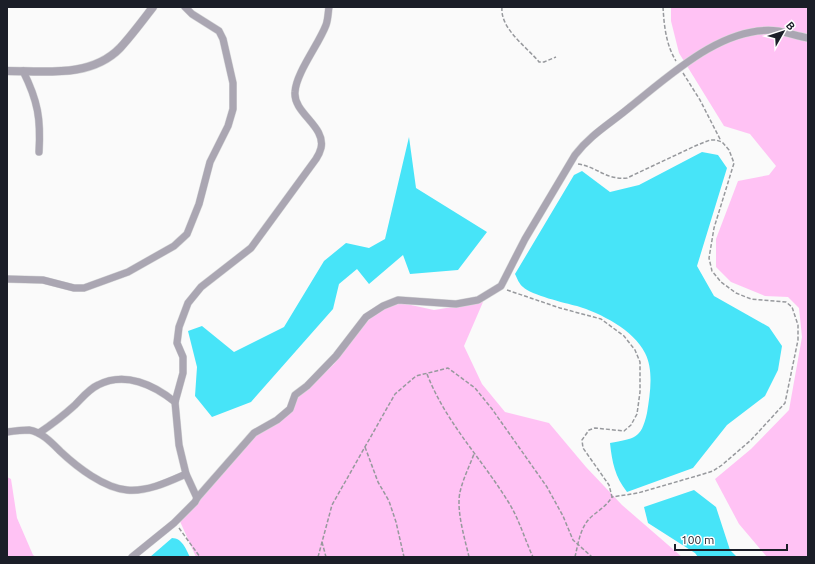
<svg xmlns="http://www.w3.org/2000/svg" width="815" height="564" viewBox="0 0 815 564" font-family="Ubuntu,sans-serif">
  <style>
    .green { fill: #ffc2f4 }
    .water { fill: #47e4f8 }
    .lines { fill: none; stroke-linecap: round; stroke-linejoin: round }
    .minor-casing { stroke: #d6d7d8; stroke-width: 8 }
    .tertiary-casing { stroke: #d6d7d8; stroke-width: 9 }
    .path { stroke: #97999d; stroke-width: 1.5; stroke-dasharray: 4 2; stroke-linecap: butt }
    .minor { stroke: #aaa6b2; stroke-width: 7 }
    .tertiary { stroke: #aaa6b2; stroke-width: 8 }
  </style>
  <rect width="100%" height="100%" fill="#fafafa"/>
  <!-- green -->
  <g class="green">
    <path d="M 671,7 L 808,7 L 808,557 L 767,557 L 739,524 L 715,479 L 751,449 L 789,410 L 802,337 L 799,308 L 788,297 L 765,296 L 731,282 L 716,267 L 716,239 L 738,181 L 769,175 L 776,166 L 750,134 L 724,126 L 679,53 L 671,21 Z"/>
    <path d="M 388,300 L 434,310 L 483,302 L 464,346 L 482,384 L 505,412 L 549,423 L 586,467 L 622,505 L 682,557 L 196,557 L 178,517 L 211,477 L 334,364 L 362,327 Z"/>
    <path d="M 7,477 L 11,479 L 17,518 L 33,555 L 36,557 L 7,557 Z"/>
  </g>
  <!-- water -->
  <g class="water">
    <path d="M 409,137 L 416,188 L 487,232 L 458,270 L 410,274 L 403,255 L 369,284 L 357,269 L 339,284 L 333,309 L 251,402 L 212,417 L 195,396 L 197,367 L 188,331 L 202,326 L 234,352 L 284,327 L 324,261 L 346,243 L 369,248 L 385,239 Z"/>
    <path d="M 702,152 L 718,155 L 727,168 L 697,266 L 714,296 L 769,327 L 782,346 L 778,370 L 765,396 L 727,425 L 693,468 L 627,492 C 615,477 612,462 610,443 C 634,438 641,440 647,413 C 650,395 654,370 645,353 C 634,330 600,313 577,306 C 565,303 531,295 523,287 C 519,284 517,278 515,274 L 574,175 L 582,171 L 610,192 L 639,185 Z"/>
    <path d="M 694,490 L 716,507 L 730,550 L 737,557 L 698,557 L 695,553 L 648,523 L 644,507 Z"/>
    <path d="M 172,538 C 182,538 186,549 190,557 L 150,557 Z"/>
  </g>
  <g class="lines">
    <defs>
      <g id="minor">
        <path d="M 23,71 C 38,101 41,119 39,152"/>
        <path d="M 7,279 L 43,280 L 74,288 L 84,288 L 128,272 L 174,246 L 187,234 L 199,204 L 210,162 L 228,126 L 233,109 L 233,83 L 223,39 L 219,31 L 192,14 L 185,7"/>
        <path d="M 7,432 C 14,431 22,430 29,430 C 42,432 52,443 61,452 C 77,467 104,488 127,490 C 147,492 168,482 186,474"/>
        <path d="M 39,433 C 51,425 64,415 75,405 C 82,398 89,389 98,385 C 125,371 154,385 175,402"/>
        <path d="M 197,498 L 254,433 L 277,420 L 290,409 L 295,395 L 307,386 L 336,356 L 366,317 L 383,306 L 398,300 L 456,304 L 478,300 L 501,286 L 525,239 L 575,155 C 590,135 611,123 630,107 C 669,76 724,24 778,31 C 788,33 798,36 808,38"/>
        <path d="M 132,557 L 174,523 L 195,502 L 197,498 L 186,474 L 179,445 L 175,402 L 183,373 L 183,357 L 177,343 L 179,327 L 188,303 L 201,287 L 251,248 L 316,159 C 318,156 320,152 321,148 C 326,126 293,113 295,92 C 296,73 319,44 326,25 C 328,20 328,13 329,7"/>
      </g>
      <path id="tertiary" d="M 7,71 C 45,71 91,78 120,48 C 132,35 143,20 153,7"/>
    </defs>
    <!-- minor casing -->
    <use href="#minor" class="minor-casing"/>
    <!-- tertiary casing -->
    <use href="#tertiary" class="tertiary-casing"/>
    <!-- path -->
    <g class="path">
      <path d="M 502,7 C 500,29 526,46 539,62 L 544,62 L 556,57"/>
      <path d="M 663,7 C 664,25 666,45 676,61"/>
      <path d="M 683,73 L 700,100 L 721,141"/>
      <path d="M 578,164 C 598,167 605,180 627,178 L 695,146 L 710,140 L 716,140 L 722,142 L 729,150 L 734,163 L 714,228 L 709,258 L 712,271 L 721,282 L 736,293 L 751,299 L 786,302 L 792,307 L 798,325 L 798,340 L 785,403 L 751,440 L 722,465 L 713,471 L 700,475 L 638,493 L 612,497"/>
      <path d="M 507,290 L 560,308 L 601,319 L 624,336 L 635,350 L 640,362 L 640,392 L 637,414 L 631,425 L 624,431 L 595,428 L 589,430 L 582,440 L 583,448 L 609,485 L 612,497 C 606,507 597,511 589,519 C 580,529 578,544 575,557"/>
      <path d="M 427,374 C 446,423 482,459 509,503 C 519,519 525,540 533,557"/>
      <path d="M 365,447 L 378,482 L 389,501 L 396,522 L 404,557"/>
      <path d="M 179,528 L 200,557"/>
      <path d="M 322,542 L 326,557"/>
      <path d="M 318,557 L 332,505 L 395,394 L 416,376 L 448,368 L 475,388 L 492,409 L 547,487 L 563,516 L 573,540 L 592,557"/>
      <path d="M 469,557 C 465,539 456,511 460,492 C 463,479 469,467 474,454"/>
    </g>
    <!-- minor -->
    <use href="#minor" class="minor"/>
    <!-- tertiary -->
    <use href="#tertiary" class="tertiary"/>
  </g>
  <!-- border -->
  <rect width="815" height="564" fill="none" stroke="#1b1e28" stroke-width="16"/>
  <!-- north arrow -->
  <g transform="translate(783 32) rotate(51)" stroke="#ffffff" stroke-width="3" paint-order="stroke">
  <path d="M0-3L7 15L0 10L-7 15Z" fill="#1b1e28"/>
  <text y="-6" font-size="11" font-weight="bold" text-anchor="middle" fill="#1b1e28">B</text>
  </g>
  <!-- scale -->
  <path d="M675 544v6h112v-6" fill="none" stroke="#1b1e28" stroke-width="2"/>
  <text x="681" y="544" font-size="12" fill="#1b1e28" stroke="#ffffff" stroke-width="3" paint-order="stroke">100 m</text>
</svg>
